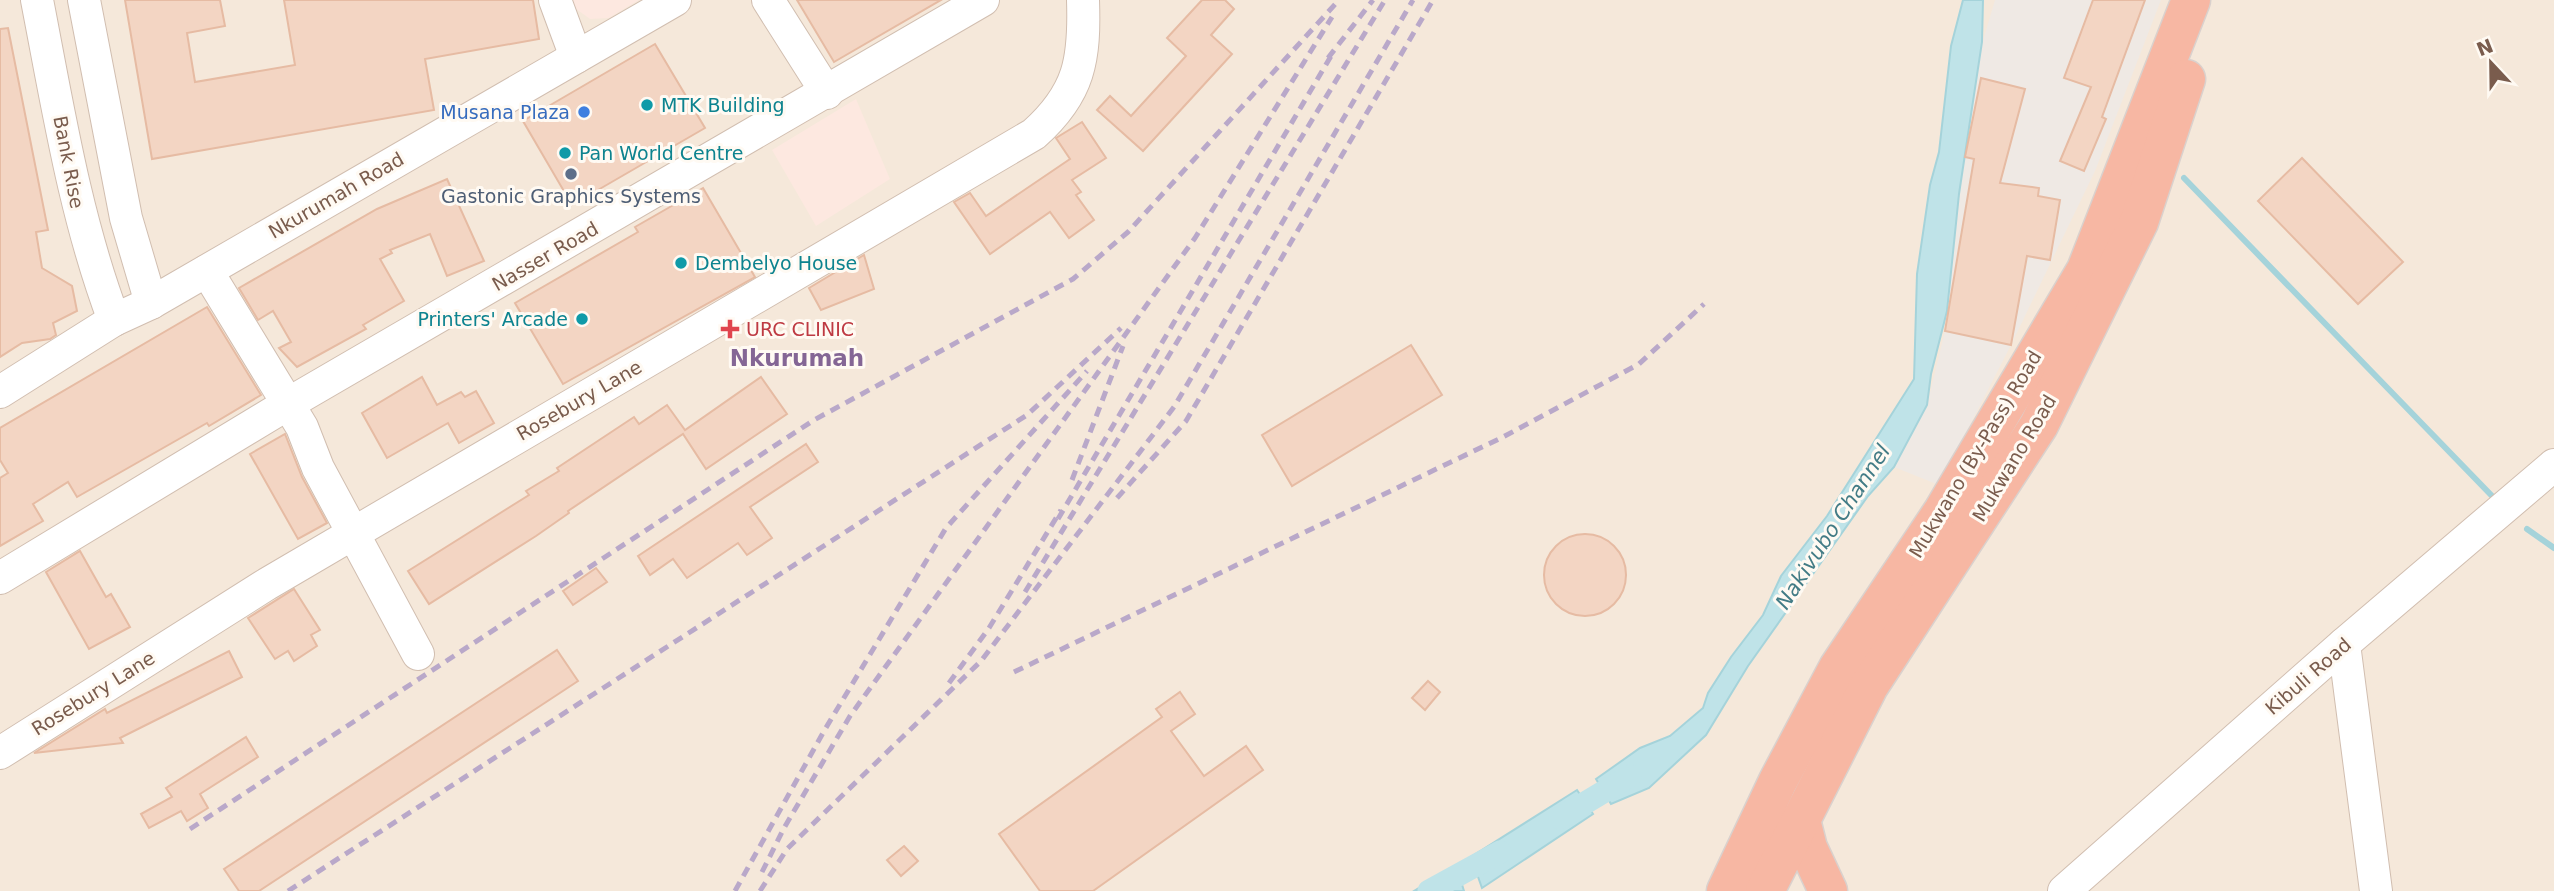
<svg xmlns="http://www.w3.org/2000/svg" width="2554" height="891" viewBox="0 0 2554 891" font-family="'DejaVu Sans',sans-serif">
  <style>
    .residential { fill: #f5e8da }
    .commercial { fill: #fde8e0 }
    .industrial { fill: #efe9e4 }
    .water { fill: #bfe3e8; stroke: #a5d3da; stroke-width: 2 }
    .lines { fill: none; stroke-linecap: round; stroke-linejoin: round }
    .stream { stroke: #a5d3da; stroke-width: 6 }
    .canal { stroke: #bfe3e8; stroke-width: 23 }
    .building { fill: #f3d5c3; stroke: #e6bba3; stroke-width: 2 }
    .minor-casing { stroke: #d1beb0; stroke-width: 34 }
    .highway-casing { stroke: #dad1cd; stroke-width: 41 }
    .minor { stroke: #fff; stroke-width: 32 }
    .highway { stroke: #f7b7a3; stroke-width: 38 }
    .rail { stroke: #b9a8c9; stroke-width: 5; stroke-dasharray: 10 7; stroke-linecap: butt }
    .culture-dot { fill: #0f9aa8; stroke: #fffaf3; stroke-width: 2.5 }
    .shop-dot { fill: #3f7fe0; stroke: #fffaf3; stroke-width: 2.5 }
    .service-dot { fill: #5c6f8a; stroke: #fffaf3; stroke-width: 2.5 }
    .health-dot { fill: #e0444e; stroke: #fffaf3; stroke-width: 2.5 }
    .labels { text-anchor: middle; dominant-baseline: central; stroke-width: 6; stroke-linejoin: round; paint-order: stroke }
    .culture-label { font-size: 19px; fill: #0d838f; stroke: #fffaf3; text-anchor: start }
    .shop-label { font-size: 19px; fill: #366cbe; stroke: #fffaf3; text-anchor: end }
    .street-label { font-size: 19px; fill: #7a5c4d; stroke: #fffaf3 }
    .service-label { font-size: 19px; fill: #4e5e75; stroke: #fffaf3 }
    .health-label { font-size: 19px; fill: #be3a42; stroke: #fffaf3; text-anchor: start }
    .water-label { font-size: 21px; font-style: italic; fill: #437c86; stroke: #fffaf3 }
    .quarter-label { font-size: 23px; font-weight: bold; fill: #846695; stroke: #fffaf3 }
  </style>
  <rect width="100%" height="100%" fill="#fdf6ec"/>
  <!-- residential -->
  <rect class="residential" x="0" y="0" width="2554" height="891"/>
  <!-- commercial -->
  <g class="commercial">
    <path d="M 570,0 L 639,0 L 609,18 L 590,19 L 572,6 Z"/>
    <path d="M 856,99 L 890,179 L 816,226 L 772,150 Z"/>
  </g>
  <!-- industrial -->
  <path class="industrial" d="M 1995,0 L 2161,0 L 2095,171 L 2011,345 L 1939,485 L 1894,467 L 1927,405 L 1945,331 L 1959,194 L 1980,51 Z"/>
  <!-- water -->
  <g class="water">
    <path d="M 1963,0 L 1983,0 L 1982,42 L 1959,194 L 1947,311 L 1931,374 L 1927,405 L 1894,467 L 1868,496 L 1748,666 L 1706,735 L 1649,788 L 1611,804 L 1596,779 L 1640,748 L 1670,736 L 1703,708 L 1708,693 L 1731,657 L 1763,615 L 1781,576 L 1827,516 L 1914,379 L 1917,274 L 1930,185 L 1939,152 L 1951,46 Z"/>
    <path d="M 1577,790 L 1593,814 L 1482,888 L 1471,857 Z"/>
    <path d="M 1456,865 L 1464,891 L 1414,891 Z"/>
  </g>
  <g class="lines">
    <!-- stream -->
    <g class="stream">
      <path d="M 2184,178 L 2494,498"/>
      <path d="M 2527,529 L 2554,548"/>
    </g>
    <!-- canal -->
    <g class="canal">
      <path d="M 1560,818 L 1630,776"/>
      <path d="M 1429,891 L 1500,852"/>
    </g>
  </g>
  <!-- building -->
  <g class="building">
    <path d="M 125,0 L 220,0 L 225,26 L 187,33 L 195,82 L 295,65 L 284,0 L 533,0 L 539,39 L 425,59 L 434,110 L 152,159 Z"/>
    <path d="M 797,0 L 941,0 L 834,62 Z"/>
    <path d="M 1202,0 L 1225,0 L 1234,9 L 1211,35 L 1232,54 L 1143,151 L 1097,110 L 1110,96 L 1131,116 L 1186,56 L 1167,38 Z"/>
    <path d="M 2093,0 L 2145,0 L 2102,117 L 2106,119 L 2084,171 L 2060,161 L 2091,87 L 2064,78 Z"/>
    <path d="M 8,28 L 48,230 L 36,232 L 42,268 L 72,286 L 77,311 L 53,323 L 56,335 L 50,339 L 22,343 L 0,357 L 0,29 Z"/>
    <path d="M 655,44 L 705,128 L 572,205 L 523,121 Z"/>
    <path d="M 1981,78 L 2025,89 L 2000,183 L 2039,188 L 2038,196 L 2060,200 L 2050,260 L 2027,256 L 2011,345 L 1945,331 L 1974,159 L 1965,157 Z"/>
    <path d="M 1082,122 L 1106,158 L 1072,180 L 1081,192 L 1076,195 L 1094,220 L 1069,238 L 1050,212 L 990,254 L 954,202 L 970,193 L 986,216 L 1070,159 L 1056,138 Z"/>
    <path d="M 2302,158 L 2403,262 L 2358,304 L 2258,201 Z"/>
    <path d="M 447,179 L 484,261 L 447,276 L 430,234 L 390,250 L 392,253 L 380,259 L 404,301 L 363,325 L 366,329 L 297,367 L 279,348 L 291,342 L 273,311 L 258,320 L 239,288 L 377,209 Z"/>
    <path d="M 703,188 L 755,277 L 563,384 L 515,303 L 638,232 L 635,227 Z"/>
    <path d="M 864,255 L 874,289 L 821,310 L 809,288 Z"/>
    <path d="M 207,307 L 261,395 L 209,426 L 207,423 L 77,497 L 68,482 L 33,504 L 43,521 L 0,546 L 0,478 L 8,473 L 0,460 L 0,428 Z"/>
    <path d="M 1411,345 L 1442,395 L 1292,486 L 1262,435 Z"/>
    <path d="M 422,377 L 437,405 L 461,392 L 465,397 L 476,391 L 494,423 L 459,443 L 448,423 L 387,458 L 362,413 Z"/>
    <path d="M 761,377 L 787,414 L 706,469 L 683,434 L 568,511 L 569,513 L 536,536 L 429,604 L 408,571 L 529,495 L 526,491 L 559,471 L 557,468 L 634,417 L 639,424 L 667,405 L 685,430 Z"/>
    <path d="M 285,434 L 302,477 L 327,523 L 298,539 L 250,454 Z"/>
    <path d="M 806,444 L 818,462 L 750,507 L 772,538 L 747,555 L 738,543 L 687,578 L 673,559 L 650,575 L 638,556 Z"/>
    <circle cx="1585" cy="575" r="41"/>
    <path d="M 80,551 L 106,597 L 111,594 L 130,627 L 89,649 L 46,572 Z"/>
    <path d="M 596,568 L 607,582 L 573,605 L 563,591 Z"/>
    <path d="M 294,589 L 320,630 L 311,635 L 317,646 L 294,661 L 288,651 L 275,659 L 248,618 Z"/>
    <path d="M 557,650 L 578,681 L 259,891 L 239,891 L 224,869 Z"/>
    <path d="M 229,651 L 242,677 L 120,738 L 123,743 L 34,753 L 105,709 L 107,713 Z"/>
    <path d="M 1428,681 L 1440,692 L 1425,710 L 1412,698 Z"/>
    <path d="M 1180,692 L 1195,714 L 1171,731 L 1204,776 L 1246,746 L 1263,770 L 1093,891 L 1040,891 L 999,834 L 1162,717 L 1156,709 Z"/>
    <path d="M 246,737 L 258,757 L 200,794 L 208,808 L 187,821 L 181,811 L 149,828 L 141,814 L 172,797 L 166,788 Z"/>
    <path d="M 904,846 L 918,861 L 901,876 L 887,860 Z"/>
  </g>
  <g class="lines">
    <defs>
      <g id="minor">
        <path d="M 37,0 C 58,108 75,217 114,320"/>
        <path d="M 84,0 L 126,218 L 151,303"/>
        <path d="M 555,0 L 576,57"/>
        <path d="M 768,0 L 827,93"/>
        <path d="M 207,271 L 302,427 L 318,468 L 418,654"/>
        <path d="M 0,392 L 114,320 L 151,303 L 675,0"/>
        <path d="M 0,578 L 286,405 L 983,0"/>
        <path d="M 2344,644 L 2376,891"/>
        <path d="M 0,753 L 267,584 L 1034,134 C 1080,93 1085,59 1083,0"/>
        <path d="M 2064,891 L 2344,644 L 2554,465"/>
      </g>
      <g id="highway">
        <path d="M 1801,820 L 1808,848 L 1828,891"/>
        <path d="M 1726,891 L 1778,781 L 1838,668 L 1943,511 L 2086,270 L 2191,0"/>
        <path d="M 1765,891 L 1869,686 L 2039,425 L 2139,222 L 2186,79"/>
      </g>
    </defs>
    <!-- minor casing -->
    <use href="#minor" class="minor-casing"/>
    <!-- highway casing -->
    <use href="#highway" class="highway-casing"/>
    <!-- minor -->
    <use href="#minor" class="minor"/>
    <!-- highway -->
    <use href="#highway" class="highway"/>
    <!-- rail -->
    <g class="rail">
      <path d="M 1328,58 L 1373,0"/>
      <path d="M 1072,480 L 1123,346"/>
      <path d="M 1117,498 L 1186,421 L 1433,0"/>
      <path d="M 1058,519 L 1334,51"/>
      <path d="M 1025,592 L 1385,0"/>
      <path d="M 1014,672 L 1503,437 L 1639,364 L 1704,304"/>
      <path d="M 949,683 L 989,628 L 1061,510"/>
      <path d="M 190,829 L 814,420 L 1073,279 L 1128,232 L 1339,0"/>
      <path d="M 762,872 L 784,828 L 850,716 L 1195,238 L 1332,17"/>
      <path d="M 288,891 L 1027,415 L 1121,328"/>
      <path d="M 735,891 L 824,731 L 946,528 L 1087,371"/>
      <path d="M 760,891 L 787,849 L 981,661 L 1174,407 L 1413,0"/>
    </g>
  </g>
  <!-- markers -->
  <g class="culture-dot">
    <circle cx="647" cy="105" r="7"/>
    <circle cx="565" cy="153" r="7"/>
    <circle cx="681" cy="263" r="7"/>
    <circle cx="582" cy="319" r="7"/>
  </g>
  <circle class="shop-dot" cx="584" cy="112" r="7"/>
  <circle class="service-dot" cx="571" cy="174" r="7"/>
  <path class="health-dot" d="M726.5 318.5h7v7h7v7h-7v7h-7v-7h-7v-7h7z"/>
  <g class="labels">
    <!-- culture labels -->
    <g class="culture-label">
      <text x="661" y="105">MTK Building</text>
      <text x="579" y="153">Pan World Centre</text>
      <text x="695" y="263">Dembelyo House</text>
      <text x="568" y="319" text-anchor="end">Printers' Arcade</text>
    </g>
    <!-- shop labels -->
    <g class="shop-label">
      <text x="570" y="112">Musana Plaza</text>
    </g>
    <!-- street labels -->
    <g class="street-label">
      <text transform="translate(69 162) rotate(79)">Bank Rise</text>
      <text transform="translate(336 195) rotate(-30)">Nkurumah Road</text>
      <text transform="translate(545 256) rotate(-30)">Nasser Road</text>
      <text transform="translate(579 400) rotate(-30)">Rosebury Lane</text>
      <text transform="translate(1975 454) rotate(-59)">Mukwano (By-Pass) Road</text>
      <text transform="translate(2014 458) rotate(-59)">Mukwano Road</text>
      <text transform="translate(2308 676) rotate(-41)">Kibuli Road</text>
      <text transform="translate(93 693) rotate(-32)">Rosebury Lane</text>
    </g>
    <!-- service labels -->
    <g class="service-label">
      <text x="571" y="196">Gastonic Graphics Systems</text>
    </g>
    <!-- health labels -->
    <g class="health-label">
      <text x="746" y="329">URC CLINIC</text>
    </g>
    <!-- water labels -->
    <g class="water-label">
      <text transform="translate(1833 527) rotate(-57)">Nakivubo Channel</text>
    </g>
    <!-- quarter labels -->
    <g class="quarter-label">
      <text x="797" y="358">Nkurumah</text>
    </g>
  </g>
  <!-- north arrow -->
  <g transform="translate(2491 63) rotate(338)" stroke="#fffaf3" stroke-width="5" paint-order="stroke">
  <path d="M0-5L12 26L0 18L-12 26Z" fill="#7a5c4d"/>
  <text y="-10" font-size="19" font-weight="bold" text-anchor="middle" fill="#7a5c4d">N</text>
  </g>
</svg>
